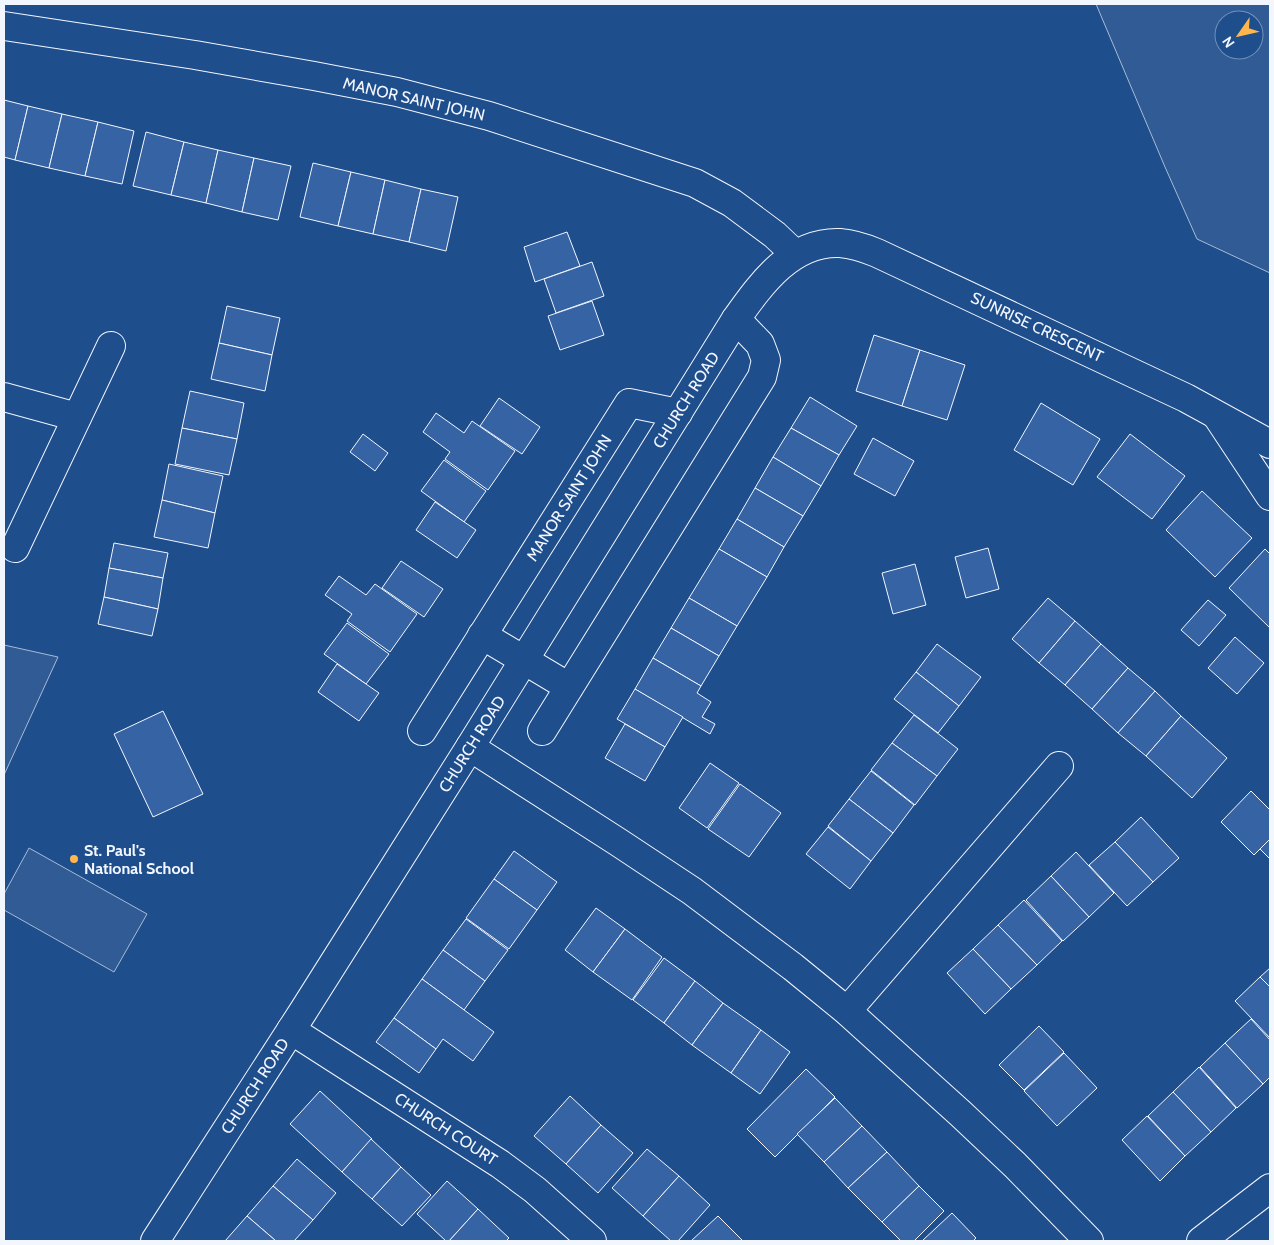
<svg xmlns="http://www.w3.org/2000/svg" width="1274" height="1245" viewBox="0 0 1274 1245" font-family="Cabin,sans-serif">
  <style>
    .parking { fill: #305b95; stroke: #a8bbd7; fill-rule: evenodd }
    .building { fill: #3563a3; stroke: #f2f6ff }
    .lines { fill: none; stroke-linecap: round; stroke-linejoin: round }
    .minor-casing { stroke: #f2f6ff; stroke-width: 30 }
    .minor { stroke: #1f4e8c; stroke-width: 28 }
    .poi-dot { fill: #ffb74d; stroke: #1f4e8c; stroke-width: 2 }
    .labels { text-anchor: middle; dominant-baseline: central; stroke-width: 4; stroke-linejoin: round; paint-order: stroke }
    .street-label { font-size: 16px; fill: #f2f6ff; stroke: #1f4e8c }
    .poi-label { font-size: 16px; font-weight: bold; fill: #f2f6ff; stroke: #1f4e8c; text-anchor: start }
  </style>
  <rect width="100%" height="100%" fill="#1f4e8c"/>
  <!-- parking -->
  <g class="parking">
    <path d="M 1096,4 L 1270,4 L 1270,273 L 1197,239 L 1165,167 ZM 1224,20 L 1254,20 L 1254,50 L 1224,50 Z"/>
    <path d="M 4,645 L 58,657 L 4,775 Z"/>
    <path d="M 29,848 L 147,914 L 114,972 L 4,910 L 4,894 Z"/>
  </g>
  <!-- building -->
  <g class="building">
    <path d="M 4,100 L 28,106 L 15,160 L 4,157 Z"/>
    <path d="M 28,106 L 62,114 L 49,168 L 15,160 Z"/>
    <path d="M 62,114 L 98,122 L 85,176 L 49,168 Z"/>
    <path d="M 98,122 L 134,131 L 122,184 L 85,176 Z"/>
    <path d="M 146,132 L 184,142 L 171,195 L 133,186 Z"/>
    <path d="M 184,142 L 218,150 L 206,203 L 171,195 Z"/>
    <path d="M 218,150 L 254,158 L 242,212 L 206,203 Z"/>
    <path d="M 254,158 L 291,166 L 278,220 L 242,212 Z"/>
    <path d="M 313,163 L 351,172 L 338,226 L 300,217 Z"/>
    <path d="M 351,172 L 385,180 L 373,234 L 338,226 Z"/>
    <path d="M 385,180 L 421,189 L 409,242 L 373,234 Z"/>
    <path d="M 421,189 L 458,197 L 446,251 L 409,242 Z"/>
    <path d="M 567,232 L 580,266 L 535,282 L 524,247 Z"/>
    <path d="M 592,262 L 604,296 L 556,313 L 544,279 Z"/>
    <path d="M 592,301 L 604,335 L 560,350 L 548,316 Z"/>
    <path d="M 227,306 L 280,318 L 272,355 L 219,343 Z"/>
    <path d="M 874,335 L 920,350 L 902,406 L 856,391 Z"/>
    <path d="M 219,343 L 272,355 L 265,391 L 211,379 Z"/>
    <path d="M 920,350 L 965,365 L 947,420 L 902,406 Z"/>
    <path d="M 190,391 L 244,403 L 237,439 L 182,428 Z"/>
    <path d="M 810,397 L 857,426 L 839,455 L 791,428 Z"/>
    <path d="M 499,398 L 540,427 L 522,454 L 480,426 Z"/>
    <path d="M 1041,403 L 1100,439 L 1073,485 L 1014,450 Z"/>
    <path d="M 436,413 L 464,433 L 472,421 L 515,451 L 488,490 L 445,459 L 450,452 L 423,432 Z"/>
    <path d="M 182,428 L 237,439 L 229,475 L 175,464 Z"/>
    <path d="M 791,428 L 839,455 L 821,486 L 773,457 Z"/>
    <path d="M 363,434 L 388,453 L 375,471 L 350,452 Z"/>
    <path d="M 1130,434 L 1185,476 L 1152,519 L 1097,477 Z"/>
    <path d="M 873,438 L 914,461 L 895,496 L 854,474 Z"/>
    <path d="M 773,457 L 821,486 L 803,516 L 755,488 Z"/>
    <path d="M 444,460 L 486,491 L 464,522 L 421,491 Z"/>
    <path d="M 169,464 L 223,476 L 215,513 L 162,500 Z"/>
    <path d="M 755,488 L 803,516 L 784,547 L 737,519 Z"/>
    <path d="M 1202,491 L 1252,538 L 1215,577 L 1166,530 Z"/>
    <path d="M 162,500 L 215,513 L 208,548 L 154,537 Z"/>
    <path d="M 435,502 L 476,530 L 457,558 L 416,530 Z"/>
    <path d="M 737,519 L 784,547 L 767,577 L 719,549 Z"/>
    <path d="M 114,543 L 168,553 L 163,578 L 109,568 Z"/>
    <path d="M 988,548 L 999,589 L 966,598 L 955,557 Z"/>
    <path d="M 719,549 L 767,577 L 737,626 L 689,598 Z"/>
    <path d="M 1265,549 L 1270,554 L 1270,628 L 1229,588 Z"/>
    <path d="M 401,561 L 443,589 L 424,617 L 382,588 Z"/>
    <path d="M 915,564 L 926,605 L 893,614 L 882,573 Z"/>
    <path d="M 109,568 L 163,578 L 158,609 L 104,597 Z"/>
    <path d="M 339,576 L 366,595 L 375,584 L 417,614 L 390,652 L 347,621 L 352,614 L 325,595 Z"/>
    <path d="M 104,597 L 158,609 L 152,636 L 98,624 Z"/>
    <path d="M 689,598 L 737,626 L 719,656 L 671,628 Z"/>
    <path d="M 1048,598 L 1075,621 L 1039,663 L 1012,639 Z"/>
    <path d="M 1208,600 L 1226,615 L 1199,646 L 1181,630 Z"/>
    <path d="M 1075,621 L 1101,644 L 1065,685 L 1039,663 Z"/>
    <path d="M 347,623 L 389,654 L 366,684 L 324,654 Z"/>
    <path d="M 671,628 L 719,656 L 701,686 L 653,658 Z"/>
    <path d="M 1235,637 L 1264,663 L 1237,694 L 1208,668 Z"/>
    <path d="M 937,644 L 981,677 L 959,706 L 916,672 Z"/>
    <path d="M 1101,644 L 1128,668 L 1092,709 L 1065,685 Z"/>
    <path d="M 653,658 L 701,686 L 697,693 L 711,702 L 702,717 L 715,724 L 710,734 L 635,689 Z"/>
    <path d="M 337,664 L 379,693 L 359,721 L 318,692 Z"/>
    <path d="M 1128,668 L 1155,691 L 1118,733 L 1092,709 Z"/>
    <path d="M 916,672 L 959,706 L 938,733 L 894,699 Z"/>
    <path d="M 635,689 L 683,717 L 665,747 L 617,719 Z"/>
    <path d="M 1155,691 L 1181,716 L 1146,756 L 1118,733 Z"/>
    <path d="M 163,711 L 203,794 L 153,817 L 114,734 Z"/>
    <path d="M 914,715 L 958,749 L 937,776 L 892,743 Z"/>
    <path d="M 1181,716 L 1227,758 L 1192,798 L 1146,756 Z"/>
    <path d="M 625,724 L 665,747 L 645,781 L 605,758 Z"/>
    <path d="M 892,743 L 937,776 L 915,805 L 871,770 Z"/>
    <path d="M 710,763 L 739,783 L 707,828 L 679,808 Z"/>
    <path d="M 871,771 L 914,805 L 893,833 L 849,799 Z"/>
    <path d="M 740,784 L 781,813 L 749,857 L 708,829 Z"/>
    <path d="M 1251,791 L 1270,810 L 1270,839 L 1254,855 L 1221,822 Z"/>
    <path d="M 849,799 L 893,833 L 871,861 L 828,826 Z"/>
    <path d="M 1141,817 L 1179,858 L 1153,882 L 1115,842 Z"/>
    <path d="M 828,827 L 871,861 L 850,889 L 806,854 Z"/>
    <path d="M 1270,839 L 1270,859 L 1260,849 Z"/>
    <path d="M 1115,842 L 1153,882 L 1127,906 L 1089,865 Z"/>
    <path d="M 514,851 L 557,882 L 537,910 L 494,879 Z"/>
    <path d="M 1076,852 L 1114,893 L 1089,917 L 1051,876 Z"/>
    <path d="M 1051,876 L 1089,917 L 1063,941 L 1026,900 Z"/>
    <path d="M 494,879 L 537,910 L 509,949 L 466,918 Z"/>
    <path d="M 1024,900 L 1062,941 L 1037,965 L 998,925 Z"/>
    <path d="M 596,908 L 625,929 L 593,972 L 565,950 Z"/>
    <path d="M 466,919 L 508,950 L 485,981 L 443,950 Z"/>
    <path d="M 998,925 L 1037,965 L 1011,989 L 973,949 Z"/>
    <path d="M 625,929 L 662,957 L 632,1000 L 593,972 Z"/>
    <path d="M 973,949 L 1011,989 L 985,1014 L 947,973 Z"/>
    <path d="M 443,950 L 485,981 L 464,1010 L 422,979 Z"/>
    <path d="M 664,958 L 695,981 L 664,1023 L 633,1000 Z"/>
    <path d="M 1270,968 L 1270,987 L 1260,977 Z"/>
    <path d="M 1260,977 L 1270,987 L 1270,1038 L 1235,1001 Z"/>
    <path d="M 422,979 L 494,1032 L 473,1061 L 443,1039 L 436,1049 L 394,1018 Z"/>
    <path d="M 695,981 L 723,1003 L 692,1045 L 664,1023 Z"/>
    <path d="M 723,1003 L 761,1030 L 731,1073 L 692,1045 Z"/>
    <path d="M 394,1018 L 436,1049 L 419,1073 L 376,1042 Z"/>
    <path d="M 1251,1019 L 1270,1040 L 1270,1077 L 1263,1084 L 1225,1043 Z"/>
    <path d="M 1039,1026 L 1064,1052 L 1024,1090 L 999,1065 Z"/>
    <path d="M 761,1030 L 790,1052 L 760,1094 L 731,1073 Z"/>
    <path d="M 1225,1043 L 1263,1084 L 1237,1108 L 1200,1067 Z"/>
    <path d="M 1064,1053 L 1097,1088 L 1057,1126 L 1024,1091 Z"/>
    <path d="M 1199,1067 L 1236,1108 L 1211,1132 L 1173,1092 Z"/>
    <path d="M 806,1069 L 835,1097 L 775,1157 L 747,1129 Z"/>
    <path d="M 320,1091 L 372,1139 L 342,1172 L 290,1124 Z"/>
    <path d="M 1173,1092 L 1211,1132 L 1185,1156 L 1148,1116 Z"/>
    <path d="M 570,1096 L 601,1125 L 566,1164 L 534,1136 Z"/>
    <path d="M 835,1098 L 862,1126 L 824,1162 L 797,1134 Z"/>
    <path d="M 1147,1116 L 1185,1156 L 1160,1181 L 1122,1140 Z"/>
    <path d="M 601,1125 L 633,1153 L 598,1193 L 566,1164 Z"/>
    <path d="M 862,1126 L 887,1152 L 848,1188 L 824,1162 Z"/>
    <path d="M 371,1139 L 401,1167 L 372,1199 L 342,1172 Z"/>
    <path d="M 647,1149 L 679,1176 L 643,1216 L 612,1188 Z"/>
    <path d="M 887,1152 L 919,1186 L 882,1222 L 848,1188 Z"/>
    <path d="M 297,1159 L 336,1193 L 313,1220 L 273,1186 Z"/>
    <path d="M 401,1167 L 431,1195 L 402,1226 L 372,1199 Z"/>
    <path d="M 679,1176 L 710,1205 L 678,1241 L 671,1241 L 643,1216 Z"/>
    <path d="M 447,1181 L 478,1209 L 449,1241 L 446,1241 L 417,1214 Z"/>
    <path d="M 273,1186 L 313,1220 L 294,1241 L 276,1241 L 247,1216 Z"/>
    <path d="M 919,1186 L 944,1211 L 914,1241 L 901,1241 L 882,1222 Z"/>
    <path d="M 478,1209 L 509,1238 L 506,1241 L 449,1241 Z"/>
    <path d="M 952,1213 L 976,1238 L 973,1241 L 922,1241 Z"/>
    <path d="M 247,1216 L 276,1241 L 225,1241 Z"/>
    <path d="M 718,1216 L 743,1241 L 691,1241 Z"/>
  </g>
  <g class="lines">
    <defs>
      <g id="minor">
        <path d="M 4,26 L 195,55 L 314,76 L 397,92 L 489,116 L 695,183 L 732,203 L 775,235 L 795,254"/>
        <path d="M 4,397 L 77,417"/>
        <path d="M 1217,416 L 1270,496"/>
        <path d="M 15,548 L 111,346"/>
        <path d="M 482,635 L 569,687"/>
        <path d="M 422,731 L 629,403 L 678,413"/>
        <path d="M 542,731 L 762,377 L 766,360 L 760,344 L 736,319"/>
        <path d="M 470,747 L 618,842 L 692,891 L 793,967 L 847,1011 L 961,1114 L 1015,1165 L 1089,1241"/>
        <path d="M 847,1011 L 1059,766"/>
        <path d="M 291,1030 L 500,1164 L 535,1190 L 592,1241"/>
        <path d="M 155,1241 L 304,1010 L 470,747 L 736,319 C 761,284 791,241 840,243 C 853,244 865,248 877,253 L 1186,398 L 1270,444"/>
        <path d="M 1201,1241 L 1270,1188"/>
      </g>
    </defs>
    <!-- minor casing -->
    <use href="#minor" class="minor-casing"/>
    <!-- minor -->
    <use href="#minor" class="minor"/>
  </g>
  <!-- markers -->
  <circle class="poi-dot" cx="74" cy="859" r="5"/>
  <g class="labels">
    <!-- street labels -->
    <g class="street-label">
      <text transform="translate(414 99) rotate(13)">MANOR SAINT JOHN</text>
      <text transform="translate(1037 327) rotate(25)">SUNRISE CRESCENT</text>
      <text transform="translate(686 400) rotate(-58)">CHURCH ROAD</text>
      <text transform="translate(569 498) rotate(-58)">MANOR SAINT JOHN</text>
      <text transform="translate(472 744) rotate(-58)">CHURCH ROAD</text>
      <text transform="translate(255 1086) rotate(-57)">CHURCH ROAD</text>
      <text transform="translate(446 1129) rotate(33)">CHURCH COURT</text>
    </g>
    <!-- poi labels -->
    <g class="poi-label">
      <text x="84" y="850">St. Paul's<tspan x="84" dy="18">National School</tspan></text>
    </g>
  </g>
  <!-- border -->
  <rect width="1274" height="1245" fill="none" stroke="#f2f6ff" stroke-width="10"/>
  <!-- north arrow -->
  <g transform="translate(1239 35) rotate(236)"><circle r="24" fill="#1f4e8c" stroke="#7391ba"/>
  <path d="M0-4L9 19L0 12L-9 19Z" fill="#ffb74d"/>
  <text y="-8" font-size="14" font-weight="bold" text-anchor="middle" fill="#f2f6ff">N</text>
  </g>
</svg>
